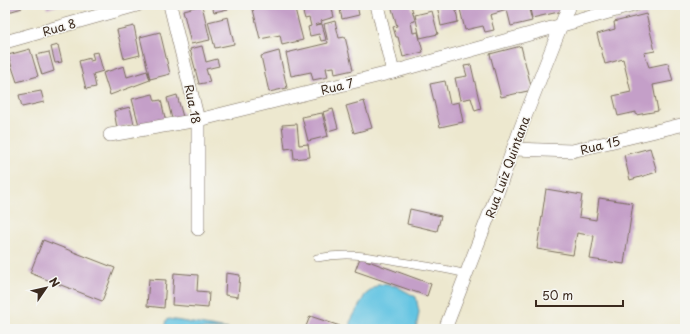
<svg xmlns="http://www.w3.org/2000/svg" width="690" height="334" viewBox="0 0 690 334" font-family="'Playpen Sans',sans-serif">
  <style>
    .water { fill: #63c4e2; stroke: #4f7780 }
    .building { fill: #c49fc8 }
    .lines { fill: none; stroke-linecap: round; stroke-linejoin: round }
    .service-casing { stroke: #796c5c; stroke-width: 8 }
    .minor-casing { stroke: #796c5c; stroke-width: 14 }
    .service { stroke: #fff; stroke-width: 7 }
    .minor { stroke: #fff; stroke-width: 13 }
    .labels { text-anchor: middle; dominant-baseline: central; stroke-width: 3; stroke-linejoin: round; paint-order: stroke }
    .street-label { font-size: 12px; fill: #3b2a1e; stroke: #f6f6f2 }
  </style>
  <rect width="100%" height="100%" fill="#f6f6f2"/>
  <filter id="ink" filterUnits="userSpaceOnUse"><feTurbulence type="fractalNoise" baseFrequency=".025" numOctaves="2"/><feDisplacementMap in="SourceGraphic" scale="8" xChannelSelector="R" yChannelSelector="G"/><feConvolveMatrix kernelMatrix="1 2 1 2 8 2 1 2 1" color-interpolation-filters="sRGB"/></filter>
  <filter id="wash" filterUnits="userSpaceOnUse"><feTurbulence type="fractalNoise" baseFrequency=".012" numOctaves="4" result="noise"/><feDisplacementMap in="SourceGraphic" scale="16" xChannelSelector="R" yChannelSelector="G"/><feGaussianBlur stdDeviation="0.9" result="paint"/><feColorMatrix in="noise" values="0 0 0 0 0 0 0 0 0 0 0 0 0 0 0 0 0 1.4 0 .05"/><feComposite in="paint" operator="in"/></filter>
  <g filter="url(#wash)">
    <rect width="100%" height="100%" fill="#ede8cf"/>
    <!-- water -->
    <g class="water">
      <path d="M 379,284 L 396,286 L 416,297 L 419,312 L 416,329 L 353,329 L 350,322 L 365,295 Z"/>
      <path d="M 169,319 L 228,329 L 164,329 L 166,320 Z"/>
    </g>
    <g id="blocks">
      <!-- building -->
      <g class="building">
        <path d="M 5,5 L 21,5 L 22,8 L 5,13 Z"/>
        <path d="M 46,5 L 60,5 L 47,9 Z"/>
        <path d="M 202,5 L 210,40 L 191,44 L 183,10 Z"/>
        <path d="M 212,5 L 227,5 L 228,9 L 214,12 Z"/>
        <path d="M 252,5 L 294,5 L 303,40 L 282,45 L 280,35 L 260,39 Z"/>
        <path d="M 301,5 L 331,5 L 334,17 L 321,21 L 322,23 L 315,25 L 322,24 L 326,40 L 321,41 L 319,34 L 310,36 L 308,27 L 311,26 L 309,18 L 305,19 Z"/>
        <path d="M 339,5 L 357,5 L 359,15 L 342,19 Z"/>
        <path d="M 391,5 L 411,5 L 415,21 L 411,22 L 413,33 L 418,32 L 423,52 L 403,57 L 398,37 L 396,37 L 393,27 L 397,26 Z"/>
        <path d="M 437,5 L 455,5 L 458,22 L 441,26 Z"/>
        <path d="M 459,5 L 528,5 L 532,21 L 511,26 L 507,10 L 490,15 L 494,30 L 485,32 L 483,26 L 465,30 Z"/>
        <path d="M 529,5 L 561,5 L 563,11 L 532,18 Z"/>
        <path d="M 432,11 L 438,34 L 420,38 L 415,15 Z"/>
        <path d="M 646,14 L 655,51 L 644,53 L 649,67 L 668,63 L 673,81 L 653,85 L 658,111 L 636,115 L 636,112 L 618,116 L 613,96 L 631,92 L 623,59 L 605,64 L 597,34 L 615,29 L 614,22 Z"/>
        <path d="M 228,17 L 234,44 L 215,48 L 208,22 Z"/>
        <path d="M 335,21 L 339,38 L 345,37 L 353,70 L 335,74 L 334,67 L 326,68 L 328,77 L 313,80 L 311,72 L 291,76 L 286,53 L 328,43 L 324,24 Z"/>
        <path d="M 134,26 L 140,55 L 124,59 L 117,30 Z"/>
        <path d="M 160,32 L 170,74 L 150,79 L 140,37 Z"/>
        <path d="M 58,45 L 62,62 L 55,63 L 51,47 Z"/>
        <path d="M 202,46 L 206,62 L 217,59 L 219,66 L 206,69 L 210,82 L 199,84 L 190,49 Z"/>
        <path d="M 521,46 L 532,90 L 501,97 L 490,54 Z"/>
        <path d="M 30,49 L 38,76 L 17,82 L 8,55 Z"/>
        <path d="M 279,51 L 287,88 L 269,92 L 261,56 Z"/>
        <path d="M 49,52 L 54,71 L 42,75 L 36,55 Z"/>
        <path d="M 98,52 L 103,71 L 93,74 L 96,87 L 86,89 L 79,61 L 90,58 L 90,61 L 94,60 L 92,53 Z"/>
        <path d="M 5,64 L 10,81 L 5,82 Z"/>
        <path d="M 471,65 L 481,109 L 475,111 L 471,98 L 460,100 L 455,78 L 467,76 L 464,66 Z"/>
        <path d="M 124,66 L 127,77 L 147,71 L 150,80 L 110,95 L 103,73 Z"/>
        <path d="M 445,81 L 450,104 L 459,102 L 463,122 L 440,127 L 430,84 Z"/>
        <path d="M 41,91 L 44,102 L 22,107 L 19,95 Z"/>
        <path d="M 153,94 L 155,101 L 161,100 L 166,122 L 140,129 L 132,99 Z"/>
        <path d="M 177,95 L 183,117 L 172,119 L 167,98 Z"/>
        <path d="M 364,101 L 372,128 L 354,133 L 346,106 Z"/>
        <path d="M 130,107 L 134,124 L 117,128 L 114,111 Z"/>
        <path d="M 333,109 L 338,128 L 328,131 L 323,112 Z"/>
        <path d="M 322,113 L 328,136 L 308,141 L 302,117 Z"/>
        <path d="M 297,124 L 299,145 L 308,144 L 310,157 L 294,159 L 293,148 L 285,149 L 282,125 Z"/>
        <path d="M 650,148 L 657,172 L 630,180 L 624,155 Z"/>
        <path d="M 546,189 L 582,195 L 579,217 L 596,220 L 599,198 L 633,203 L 624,264 L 590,259 L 594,236 L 577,233 L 573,255 L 537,249 Z"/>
        <path d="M 410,209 L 441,216 L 437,231 L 407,224 Z"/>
        <path d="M 43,240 L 115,268 L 102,301 L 30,273 Z"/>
        <path d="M 360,258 L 431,284 L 427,296 L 355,271 Z"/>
        <path d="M 174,273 L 198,275 L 197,291 L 209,292 L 208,308 L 172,305 Z"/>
        <path d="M 226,273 L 240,275 L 238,297 L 225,295 Z"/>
        <path d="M 149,279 L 166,280 L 164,308 L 147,306 Z"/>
        <path d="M 310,316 L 340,326 L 339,329 L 305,329 Z"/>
      </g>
    </g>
  </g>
  <g filter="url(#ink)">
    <use href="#blocks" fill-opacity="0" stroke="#796c5c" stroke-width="1"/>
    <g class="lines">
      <defs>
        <path id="service" d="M 317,258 C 347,252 367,256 396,261 C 420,265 443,268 466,274"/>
        <g id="minor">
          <path d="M 170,5 L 198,120 L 198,229"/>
          <path d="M 377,5 L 393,72"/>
          <path d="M 5,42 L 137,5"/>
          <path d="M 110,135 L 198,120 L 393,72 L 634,5"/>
          <path d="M 513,149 L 572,151 L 685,124"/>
          <path d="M 445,329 L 494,202 L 521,127 L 569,5"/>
        </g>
      </defs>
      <!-- service casing -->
      <use href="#service" class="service-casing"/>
      <!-- minor casing -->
      <use href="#minor" class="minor-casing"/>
      <!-- service -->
      <use href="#service" class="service"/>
      <!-- minor -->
      <use href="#minor" class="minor"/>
    </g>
  </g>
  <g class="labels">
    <!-- street labels -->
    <g class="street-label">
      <text transform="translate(59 27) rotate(-16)">Rua 8</text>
      <text transform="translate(337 86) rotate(-14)">Rua 7</text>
      <text transform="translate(193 104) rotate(79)">Rua 18</text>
      <text transform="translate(600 145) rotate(-14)">Rua 15</text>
      <text transform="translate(507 167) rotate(-70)">Rua Luiz Quintana</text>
    </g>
  </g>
  <!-- margin -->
  <rect width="690" height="334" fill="none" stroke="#f6f6f2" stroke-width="20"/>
  <!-- north arrow -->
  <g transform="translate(46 288) rotate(56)" stroke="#f6f6f2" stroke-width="3" paint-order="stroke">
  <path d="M0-3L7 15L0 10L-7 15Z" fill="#3b2a1e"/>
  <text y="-6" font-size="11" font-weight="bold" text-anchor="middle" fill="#3b2a1e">N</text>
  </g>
  <!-- scale -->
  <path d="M536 300v6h87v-6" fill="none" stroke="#3b2a1e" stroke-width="2"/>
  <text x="542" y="300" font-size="12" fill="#3b2a1e" stroke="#f6f6f2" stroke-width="3" paint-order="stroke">50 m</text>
</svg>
